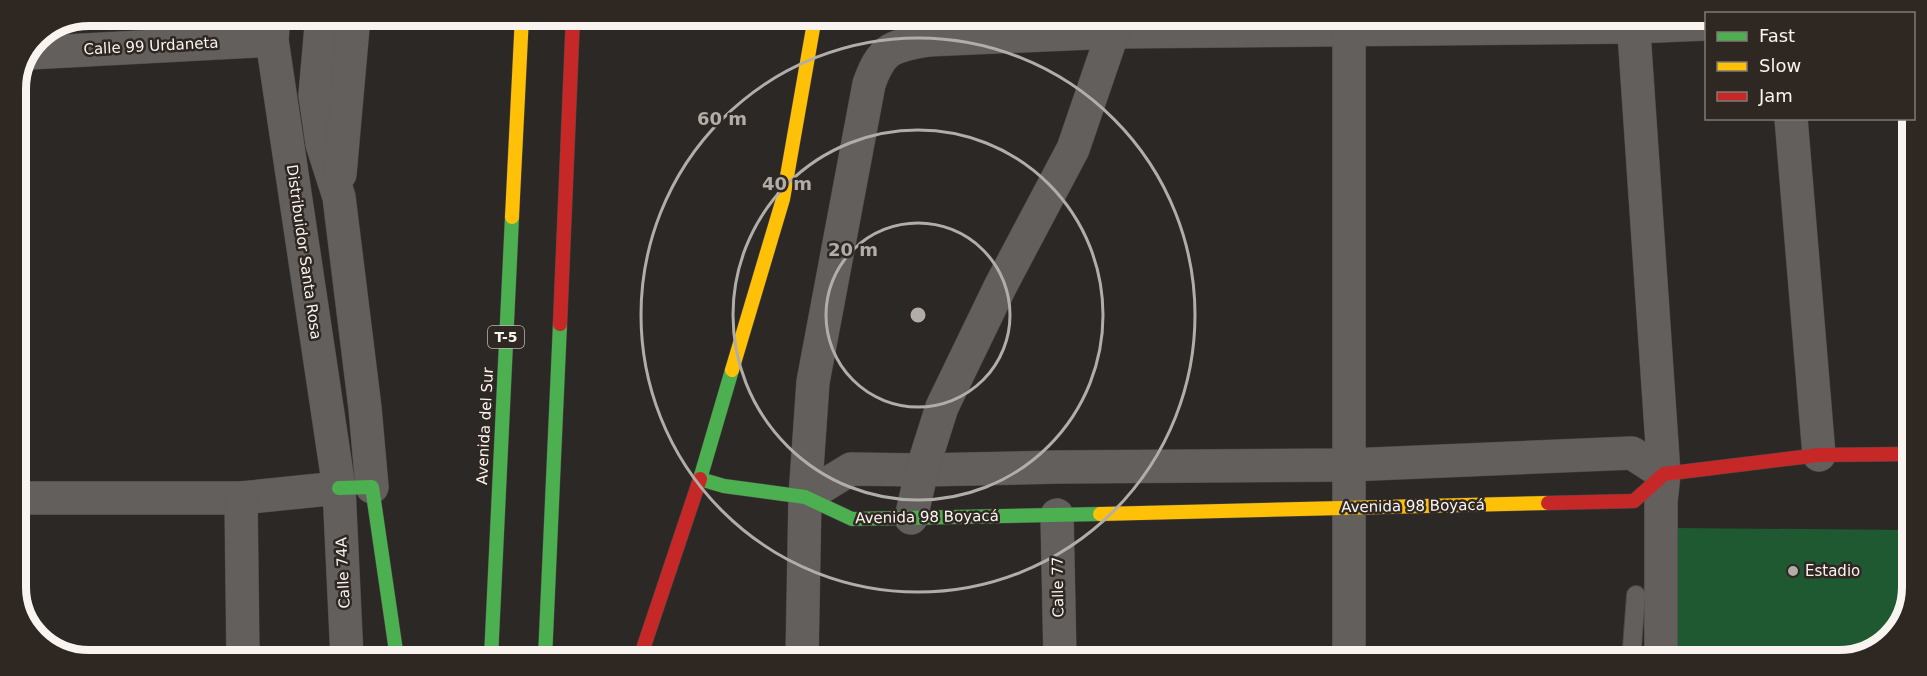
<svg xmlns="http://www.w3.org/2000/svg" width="1927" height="676" viewBox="0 0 1927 676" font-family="'DejaVu Sans',sans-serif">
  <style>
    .green { fill: #1e5932 }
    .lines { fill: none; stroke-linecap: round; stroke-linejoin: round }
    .lane-casing { stroke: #4a4644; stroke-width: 20 }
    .street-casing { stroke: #4a4644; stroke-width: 34 }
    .fast-casing { stroke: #4a4644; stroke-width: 15 }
    .slow-casing { stroke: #4a4644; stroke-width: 15 }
    .jam-casing { stroke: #4a4644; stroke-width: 15 }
    .lane { stroke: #625f5d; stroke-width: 18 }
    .street { stroke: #625f5d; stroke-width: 33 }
    .fast { stroke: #4caf50; stroke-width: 14 }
    .slow { stroke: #ffc107; stroke-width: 14 }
    .jam { stroke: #c62828; stroke-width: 14 }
    .ring { fill: none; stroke: #b1ada9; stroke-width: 3 }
    .poi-dot { fill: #b1ada9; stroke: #2f2722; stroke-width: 2 }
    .labels { text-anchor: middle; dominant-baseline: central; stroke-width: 5; stroke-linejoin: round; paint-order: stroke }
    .shield { fill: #2f2722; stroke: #bcb6b2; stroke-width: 1.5 }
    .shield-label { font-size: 14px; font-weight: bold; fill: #f9f4f0 }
    .street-label { font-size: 15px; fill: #f9f4f0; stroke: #2f2722 }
    .poi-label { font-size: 15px; fill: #f9f4f0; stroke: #2f2722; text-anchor: start }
    .rim { fill: none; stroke: #f9f4f0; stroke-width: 8 }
    .centre { fill: #b1ada9; stroke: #2f2722; stroke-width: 3 }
    .ring-label { font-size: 18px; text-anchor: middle; font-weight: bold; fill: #b1ada9; stroke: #2f2722; stroke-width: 5; stroke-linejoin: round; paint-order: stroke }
  </style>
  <rect width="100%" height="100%" fill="#2c2825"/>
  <!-- green -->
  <path class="green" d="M 1678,528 L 1909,530 L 1908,611 L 1883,646 L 1839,661 L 1678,661 Z"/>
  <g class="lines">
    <defs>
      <path id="lane" d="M 1631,661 L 1636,595"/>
      <g id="street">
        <path d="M 274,15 L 272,40 L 339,488 L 347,658"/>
        <path d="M 322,15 L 315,95 L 322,144 L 339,197 L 365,408 L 372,487"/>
        <path d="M 924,17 L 927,40 L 1113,32 L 1634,27 L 1706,24"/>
        <path d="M 1349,18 L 1349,660"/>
        <path d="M 1633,18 L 1664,474 L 1661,502 L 1661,661"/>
        <path d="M 29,53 L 272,40"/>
        <path d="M 1791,118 L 1819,455"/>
        <path d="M 340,174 L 354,16"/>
        <path d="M 805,497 L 851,469 L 922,470 L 1058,467 L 1349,465 L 1632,453 L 1664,474"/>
        <path d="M 15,498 L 241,498 L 339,488"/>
        <path d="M 241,498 L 243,658"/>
        <path d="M 1057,515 L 1060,659"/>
        <path d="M 911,518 L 922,470 L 942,407 L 1001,285 L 1073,149 L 1113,32"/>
        <path d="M 802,659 L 805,497 L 813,382 L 869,84 C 882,47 892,47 927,40"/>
      </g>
      <g id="fast">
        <path d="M 732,370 L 700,479 L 724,486 L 805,497 L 852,519 L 1100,514"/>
        <path d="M 339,488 L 372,487 L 397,658"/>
        <path d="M 491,658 L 512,217"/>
        <path d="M 545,658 L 560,324"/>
      </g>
      <g id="slow">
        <path d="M 512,217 L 522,16"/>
        <path d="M 732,370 L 783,199 L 815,17"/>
        <path d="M 1100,514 L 1548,503"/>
      </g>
      <g id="jam">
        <path d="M 560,324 L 573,16"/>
        <path d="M 1548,503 L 1634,501 L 1664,474 L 1819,455 L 1909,454"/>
        <path d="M 640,658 L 700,479"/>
      </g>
    </defs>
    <!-- lane casing -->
    <use href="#lane" class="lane-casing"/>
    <!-- street casing -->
    <use href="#street" class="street-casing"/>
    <!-- fast casing -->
    <use href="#fast" class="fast-casing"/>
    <!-- slow casing -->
    <use href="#slow" class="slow-casing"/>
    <!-- jam casing -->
    <use href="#jam" class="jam-casing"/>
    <!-- lane -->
    <use href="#lane" class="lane"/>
    <!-- street -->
    <use href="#street" class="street"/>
    <!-- fast -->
    <use href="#fast" class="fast"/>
    <!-- slow -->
    <use href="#slow" class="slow"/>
    <!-- jam -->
    <use href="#jam" class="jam"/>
  </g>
  <!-- distance rings -->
  <g class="ring">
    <circle cx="918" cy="315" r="92"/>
    <circle cx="918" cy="315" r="185"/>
    <circle cx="918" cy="315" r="277"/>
  </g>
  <!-- markers -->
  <circle class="poi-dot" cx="1793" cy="571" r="6"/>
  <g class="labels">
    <!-- shield labels -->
    <rect class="shield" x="488" y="326" width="36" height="22" rx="4.5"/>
    <g class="shield-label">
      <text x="506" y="337">T-5</text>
    </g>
    <!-- street labels -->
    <g class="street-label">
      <text transform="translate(151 46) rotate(-3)">Calle 99 Urdaneta</text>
      <text transform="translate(304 252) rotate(82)">Distribuidor Santa Rosa</text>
      <text transform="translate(485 426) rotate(-87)">Avenida del Sur</text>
      <text transform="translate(1413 506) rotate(-1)">Avenida 98 Boyacá</text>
      <text transform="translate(927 517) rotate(-1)">Avenida 98 Boyacá</text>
      <text transform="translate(343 573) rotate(-93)">Calle 74A</text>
      <text transform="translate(1058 587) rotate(-91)">Calle 77</text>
    </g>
    <!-- poi labels -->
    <g class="poi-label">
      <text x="1805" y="571">Estadio</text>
    </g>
  </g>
  <!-- crop -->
  <path d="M0 0H1927V676H0ZM89 26H1839A63 63 0 0 1 1902 89V587A63 63 0 0 1 1839 650H89A63 63 0 0 1 26 587V89A63 63 0 0 1 89 26Z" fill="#2f2722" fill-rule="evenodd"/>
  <path class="rim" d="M89 26H1839A63 63 0 0 1 1902 89V587A63 63 0 0 1 1839 650H89A63 63 0 0 1 26 587V89A63 63 0 0 1 89 26Z"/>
  <circle cx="918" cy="315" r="9" class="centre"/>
  <g class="ring-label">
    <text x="722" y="125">60 m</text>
    <text x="787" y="190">40 m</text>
    <text x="853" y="256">20 m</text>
  </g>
  <!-- legend -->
  <rect x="1705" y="12" width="210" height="108" fill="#2f2722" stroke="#807974" stroke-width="1.5"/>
  <rect x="1717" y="32" width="30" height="9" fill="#4caf50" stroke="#807974" stroke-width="1.5"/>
  <text x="1759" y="42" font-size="18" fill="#f9f4f0">Fast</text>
  <rect x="1717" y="62" width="30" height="9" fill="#ffc107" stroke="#807974" stroke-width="1.5"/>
  <text x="1759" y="72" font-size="18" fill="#f9f4f0">Slow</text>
  <rect x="1717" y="92" width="30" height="9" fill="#c62828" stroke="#807974" stroke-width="1.5"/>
  <text x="1759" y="102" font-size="18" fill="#f9f4f0">Jam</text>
</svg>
